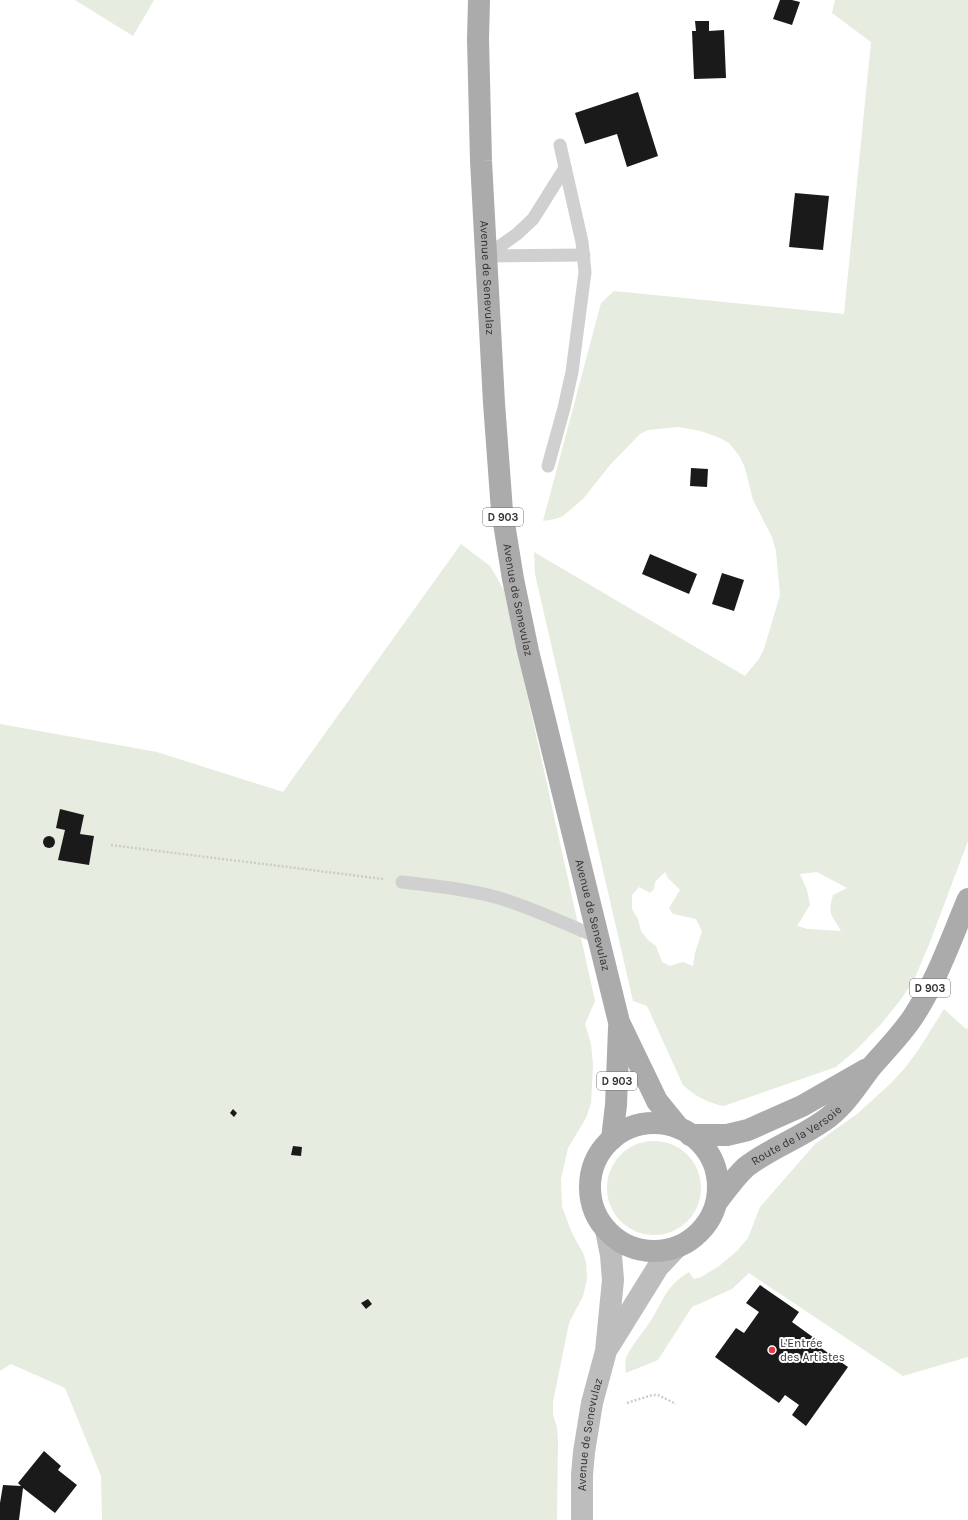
<svg xmlns="http://www.w3.org/2000/svg" width="968" height="1520" viewBox="0 0 968 1520" font-family="Karla,sans-serif">
  <style>
    .green { fill: #e6ecdf; fill-rule: evenodd }
    .building { fill: #1a1a1a }
    .lines { fill: none; stroke-linecap: round; stroke-linejoin: round }
    .path { stroke: #cdcdcd; stroke-width: 2.5; stroke-dasharray: 2 2; stroke-linecap: butt }
    .service { stroke: #d0d0d0; stroke-width: 13 }
    .secondary { stroke: #bdbdbd; stroke-width: 22 }
    .primary { stroke: #ababab; stroke-width: 22 }
    .poi-dot { fill: #e63946; stroke: #fff; stroke-width: 1.5 }
    .labels { text-anchor: middle; dominant-baseline: central; stroke-width: 4; stroke-linejoin: round; paint-order: stroke }
    .shield { fill: #fff; stroke: #707070; stroke-width: 1 }
    .shield-label { font-size: 11px; font-weight: bold; fill: #333 }
    .street-label { font-size: 12px; fill: #333; stroke: #fff }
    .poi-label { font-size: 12px; fill: #333; stroke: #fff; text-anchor: start }
  </style>
  <rect width="100%" height="100%" fill="#fff"/>
  <!-- green -->
  <g class="green">
    <path d="M 75,0 L 154,0 L 133,36 Z"/>
    <path d="M 835,0 L 968,0 L 968,841 L 930,942 L 914,980 L 899,1002 L 881,1024 L 857,1049 L 836,1067 L 724,1106 C 708,1103 695,1096 683,1085 L 647,1006 L 633,1001 L 535,574 L 534,552 L 745,676 L 759,659 L 764,649 L 780,595 L 776,551 L 772,537 L 753,500 L 745,468 L 740,457 L 729,443 L 720,438 L 701,431 L 678,427 L 648,430 L 640,434 L 610,465 L 583,499 L 563,516 L 555,519 L 543,521 L 601,303 L 614,291 L 844,314 L 871,42 L 832,13 ZM 665,872 L 668,878 L 680,890 L 669,908 L 673,914 L 696,919 L 702,931 L 695,953 L 693,966 L 683,962 L 670,966 L 662,962 L 656,946 L 648,940 L 641,931 L 638,919 L 632,909 L 632,895 L 639,887 L 650,893 L 654,889 L 655,882 ZM 817,872 L 847,888 L 833,895 C 827,916 832,914 841,931 L 808,929 L 797,926 L 810,905 L 807,890 L 800,874 Z"/>
    <path d="M 461,544 L 490,566 L 504,590 L 595,1001 L 585,1024 L 591,1044 L 593,1065 L 591,1103 L 586,1118 L 568,1148 L 561,1179 L 562,1207 L 572,1233 L 583,1253 L 586,1262 L 587,1279 L 583,1296 L 569,1323 L 553,1402 L 553,1415 L 557,1427 L 558,1441 L 557,1520 L 102,1520 L 101,1476 L 65,1388 L 11,1364 L 0,1371 L 0,724 L 157,752 L 283,792 Z"/>
    <path d="M 944,1009 L 966,1029 L 968,1028 L 968,1357 L 903,1376 L 749,1273 L 732,1289 L 692,1307 L 658,1360 L 626,1373 C 625,1368 625,1363 626,1358 C 631,1346 641,1335 648,1325 C 663,1303 664,1287 689,1272 L 694,1279 L 701,1277 L 719,1266 L 737,1251 L 748,1238 L 760,1207 L 815,1144 L 857,1114 L 890,1084 L 905,1068 L 919,1049 Z"/>
    <circle cx="654" cy="1188" r="47"/>
  </g>
  <!-- building -->
  <g class="building">
    <path d="M 780,0 L 792,0 L 800,2 L 792,25 L 773,19 Z"/>
    <path d="M 695,21 L 709,21 L 709,31 L 724,30 L 726,78 L 694,79 L 692,31 L 696,31 Z"/>
    <path d="M 638,92 L 658,156 L 627,167 L 617,134 L 585,144 L 575,113 Z"/>
    <path d="M 795,193 L 829,196 L 823,250 L 789,247 Z"/>
    <path d="M 691,468 L 708,469 L 707,487 L 690,486 Z"/>
    <path d="M 650,554 L 697,574 L 689,594 L 642,574 Z"/>
    <path d="M 722,573 L 744,580 L 734,611 L 712,604 Z"/>
    <path d="M 60,809 L 84,815 L 80,834 L 94,836 L 89,865 L 58,860 L 65,830 L 56,828 Z"/>
    <circle cx="49" cy="842" r="6"/>
    <path d="M 233,1109 L 237,1113 L 234,1117 L 230,1113 Z"/>
    <path d="M 293,1146 L 302,1147 L 301,1156 L 291,1155 Z"/>
    <path d="M 760,1285 L 799,1312 L 792,1322 L 817,1340 L 814,1343 L 848,1367 L 806,1426 L 792,1415 L 799,1405 L 785,1395 L 779,1403 L 715,1357 L 736,1328 L 744,1333 L 759,1312 L 746,1303 Z"/>
    <path d="M 368,1299 L 372,1304 L 366,1309 L 361,1303 Z"/>
    <path d="M 44,1451 L 61,1466 L 58,1470 L 77,1485 L 55,1513 L 23,1488 L 19,1520 L 0,1520 L 0,1503 L 3,1485 L 21,1486 L 18,1483 Z"/>
  </g>
  <g class="lines">
    <!-- path -->
    <g class="path">
      <path d="M 111,845 L 383,879"/>
      <path d="M 627,1403 L 652,1395 L 658,1395 L 676,1404"/>
    </g>
    <!-- service -->
    <g class="service">
      <path d="M 486,256 L 517,234 L 533,219 L 565,168"/>
      <path d="M 486,256 L 584,255"/>
      <path d="M 548,466 L 564,408 L 572,372 L 585,272 L 582,242 L 560,145"/>
      <path d="M 402,882 C 434,886 467,889 499,898 C 533,908 566,924 599,938"/>
    </g>
    <!-- secondary -->
    <g class="secondary">
      <path d="M 609,1346 L 658,1267 L 676,1248"/>
      <path id="s1" d="M 582,1520 L 582,1475 L 584,1452 L 592,1403 L 606,1351 L 613,1280 L 611,1255 L 606,1230"/>
    </g>
    <!-- primary -->
    <g class="primary">
      <path id="s2" d="M 479,0 L 478,39 L 481,161 L 494,403 L 502,511 L 513,579 L 528,651 L 619,1022 L 657,1101 L 679,1128"/>
      <circle cx="654" cy="1187" r="64"/>
      <path d="M 690,1135 L 727,1135 L 748,1130 L 802,1106 L 865,1070"/>
      <path d="M 612,1139 L 616,1105 L 619,1028"/>
      <path id="s3" d="M 717,1202 C 726,1190 735,1177 746,1167 C 772,1147 803,1137 829,1117 C 847,1103 858,1084 872,1066 C 886,1050 901,1035 913,1017 C 937,980 951,939 968,899"/>
    </g>
  </g>
  <!-- markers -->
  <circle class="poi-dot" cx="772" cy="1350" r="4"/>
  <g class="labels">
    <!-- shield labels -->
    <g class="shield">
      <rect x="483" y="508" width="40" height="18" rx="3"/>
      <rect x="910" y="979" width="40" height="18" rx="3"/>
      <rect x="597" y="1072" width="40" height="18" rx="3"/>
    </g>
    <g class="shield-label">
      <text x="503" y="517">D 903</text>
      <text x="930" y="988">D 903</text>
      <text x="617" y="1081">D 903</text>
    </g>
    <!-- street labels -->
    <g class="street-label">
      <text stroke="none"><textPath href="#s2" startOffset="278">Avenue de Senevulaz</textPath></text>
      <text stroke="none"><textPath href="#s2" startOffset="602">Avenue de Senevulaz</textPath></text>
      <text stroke="none"><textPath href="#s2" startOffset="926">Avenue de Senevulaz</textPath></text>
      <text stroke="none"><textPath href="#s3" startOffset="105">Route de la Versoie</textPath></text>
      <text stroke="none"><textPath href="#s1" startOffset="86">Avenue de Senevulaz</textPath></text>
    </g>
    <!-- poi labels -->
    <g class="poi-label">
      <text x="780" y="1343">L'Entrée<tspan x="780" dy="14">des Artistes</tspan></text>
    </g>
  </g>
</svg>
